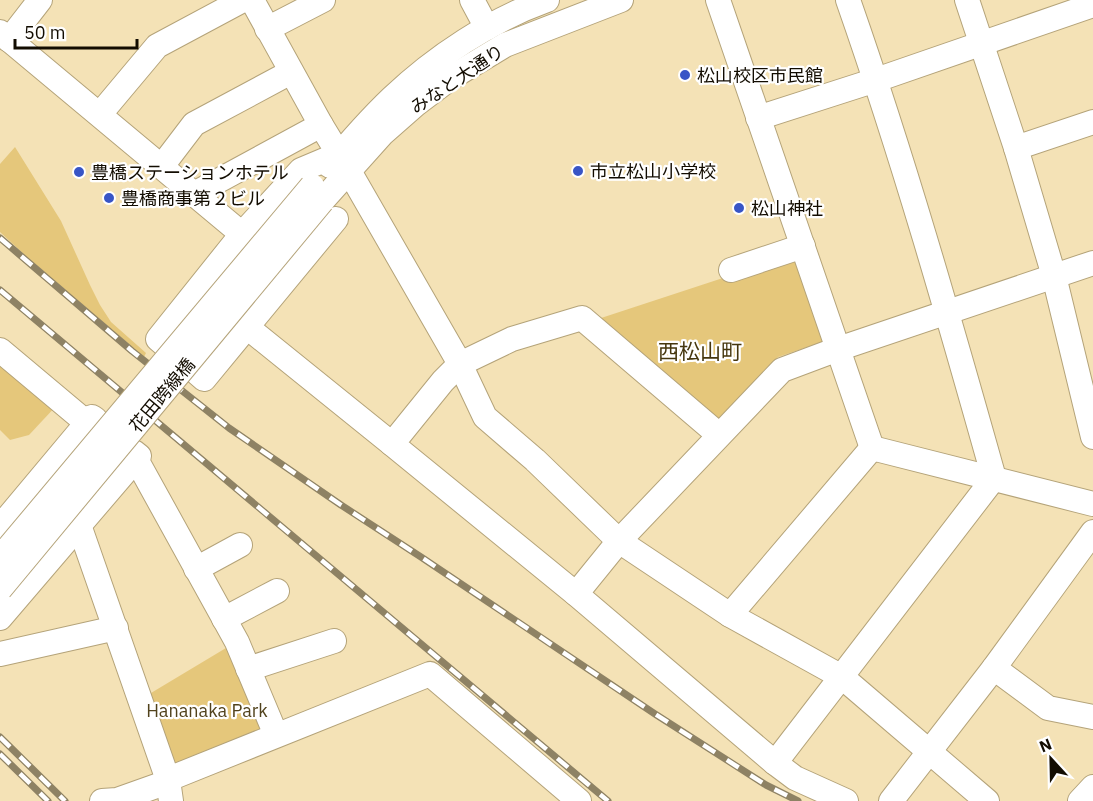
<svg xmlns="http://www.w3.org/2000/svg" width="1093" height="801" viewBox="0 0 1093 801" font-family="'IBM Plex Sans','Noto Sans JP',sans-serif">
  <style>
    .green { fill: #e5c77b }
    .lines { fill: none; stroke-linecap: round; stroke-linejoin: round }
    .minor-casing { stroke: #b4a379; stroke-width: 26 }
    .minor { stroke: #fff; stroke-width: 24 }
    .rail-casing { stroke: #8e8264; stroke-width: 7 }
    .rail { stroke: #fff; stroke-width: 4.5; stroke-dasharray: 14; stroke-linecap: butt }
    .minor-bridge-casing { stroke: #b4a379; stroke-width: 26; stroke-linecap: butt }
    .minor-bridge { stroke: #fff; stroke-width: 24 }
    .poi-dot { fill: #3855c6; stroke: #fff; stroke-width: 2 }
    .labels { text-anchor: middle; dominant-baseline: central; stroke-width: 4.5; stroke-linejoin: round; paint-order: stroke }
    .poi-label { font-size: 18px; fill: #120c01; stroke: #fff; text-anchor: start }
    .street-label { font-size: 18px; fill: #120c01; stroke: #fff }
    .park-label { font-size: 18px; fill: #51421c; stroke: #fff }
    .quarter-label { font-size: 21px; fill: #45360d; stroke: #fff }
  </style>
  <rect width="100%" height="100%" fill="#f4e2b6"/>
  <!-- green -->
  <g class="green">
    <path d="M 15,147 L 61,221 L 90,285 L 100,305 L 111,322 L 146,353 L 144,357 L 27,257 L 0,232 L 0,164 Z"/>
    <path d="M 798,260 L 826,335 L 822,342 L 778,357 L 722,418 L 714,419 L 595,320 L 729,276 Z"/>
    <path d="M 0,358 L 57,405 L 29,435 L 10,440 L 0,430 Z"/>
    <path d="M 231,645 L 266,728 L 172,770 L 146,696 Z"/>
  </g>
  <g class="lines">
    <defs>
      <g id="minor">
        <path d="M 252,0 L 321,125 L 349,171 L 460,364 L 485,417 L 535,460 L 619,541 L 730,615 L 842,677 L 987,801"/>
        <path d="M 472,0 L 487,28"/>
        <path d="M 718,0 L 872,448"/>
        <path d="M 967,0 L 1016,148 L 1054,276 L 1093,437"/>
        <path d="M 267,29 L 323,0"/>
        <path d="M 0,32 L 242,234"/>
        <path d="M 9,40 L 40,0"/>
        <path d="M 100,114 L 157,46 L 243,0"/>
        <path d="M 758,118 L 876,80 L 1093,5"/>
        <path d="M 1016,148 L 1093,122"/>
        <path d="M 162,166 L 194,124 L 291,72"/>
        <path d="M 330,166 C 349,143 370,119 392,98 C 435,57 491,20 547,0"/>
        <path d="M 194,194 L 321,125"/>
        <path d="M 322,201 L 382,134 L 415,105 L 452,77 L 505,45 L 621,0"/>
        <path d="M 336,219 L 204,379 L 158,339 L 242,234 L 301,170 L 339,154"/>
        <path d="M 731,270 L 803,246"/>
        <path d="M 247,327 L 392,444"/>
        <path d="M 0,350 L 87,423"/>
        <path d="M 719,435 L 582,318 L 512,339 L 460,364 L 443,381 L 392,444 L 576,594 L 775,763 L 795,778 L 846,801"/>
        <path d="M 134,452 L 139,456 L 136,459 L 237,642 L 276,735"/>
        <path d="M 79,525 L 168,780 L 171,801"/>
        <path d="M 0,527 L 92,417 L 95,419"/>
        <path d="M 196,569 L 240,545"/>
        <path d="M 576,594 L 619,541 L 782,370 L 838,349 L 1093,263"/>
        <path d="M 730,615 L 872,448 L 1093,504"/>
        <path d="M 0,618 L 136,459"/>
        <path d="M 224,619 L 277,591"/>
        <path d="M 0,654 L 116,628"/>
        <path d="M 994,668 L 1048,708 L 1093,717"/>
        <path d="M 248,669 L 334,641"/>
        <path d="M 775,763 L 994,478 C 949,318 903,157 848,0"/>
        <path d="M 102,801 L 117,800 L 162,784 L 176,776 L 430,674 L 579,801"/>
        <path d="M 891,801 L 994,668 L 1093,532"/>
        <path d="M 1080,801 L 1093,787"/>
      </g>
    </defs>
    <!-- minor casing -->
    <use href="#minor" class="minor-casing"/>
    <!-- minor -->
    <use href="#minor" class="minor"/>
    <defs>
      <g id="rail">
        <path d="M 0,238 L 132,351 L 229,428 L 341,505 L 421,557 L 655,714 L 766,785 L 798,801"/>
        <path d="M 0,290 L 608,801"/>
        <path d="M 0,737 L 65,801"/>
        <path d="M 0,754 L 48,801"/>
      </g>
    </defs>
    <!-- rail casing -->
    <use href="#rail" class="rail-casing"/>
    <!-- rail -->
    <use href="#rail" class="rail"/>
    <defs>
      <g id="minor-bridge">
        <path d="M 0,558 L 312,186"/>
        <path d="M 0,589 L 322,201"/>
      </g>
    </defs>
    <!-- minor-bridge casing -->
    <use href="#minor-bridge" class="minor-bridge-casing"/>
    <!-- minor-bridge -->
    <use href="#minor-bridge" class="minor-bridge"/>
  </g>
  <!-- markers -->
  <g class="poi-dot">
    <circle cx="685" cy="75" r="6"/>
    <circle cx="578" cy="171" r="6"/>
    <circle cx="79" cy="172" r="6"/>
    <circle cx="109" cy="198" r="6"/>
    <circle cx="739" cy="208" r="6"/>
  </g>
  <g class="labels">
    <!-- poi labels -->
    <g class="poi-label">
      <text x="697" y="75">松山校区市民館</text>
      <text x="590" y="171">市立松山小学校</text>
      <text x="91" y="172">豊橋ステーションホテル</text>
      <text x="121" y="198">豊橋商事第２ビル</text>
      <text x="751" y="208">松山神社</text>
    </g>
    <!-- street labels -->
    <g class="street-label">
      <text transform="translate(457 79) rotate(-34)">みなと大通り</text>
      <text transform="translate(162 395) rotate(-50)">花田跨線橋</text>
    </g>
    <!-- park labels -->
    <g class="park-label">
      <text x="207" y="710">Hananaka Park</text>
    </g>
    <!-- quarter labels -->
    <g class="quarter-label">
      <text x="700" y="351">西松山町</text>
    </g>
  </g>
  <!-- north arrow -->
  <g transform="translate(1051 759) rotate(338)" stroke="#ffffff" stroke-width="4.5" paint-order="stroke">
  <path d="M0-4.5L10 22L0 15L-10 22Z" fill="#120c01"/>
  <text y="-9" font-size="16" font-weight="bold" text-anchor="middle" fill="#120c01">N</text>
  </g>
  <!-- scale -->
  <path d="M15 39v9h122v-9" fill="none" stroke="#120c01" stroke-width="3"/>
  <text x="24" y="39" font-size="18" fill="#120c01" stroke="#ffffff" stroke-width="4.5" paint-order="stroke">50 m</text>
</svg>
